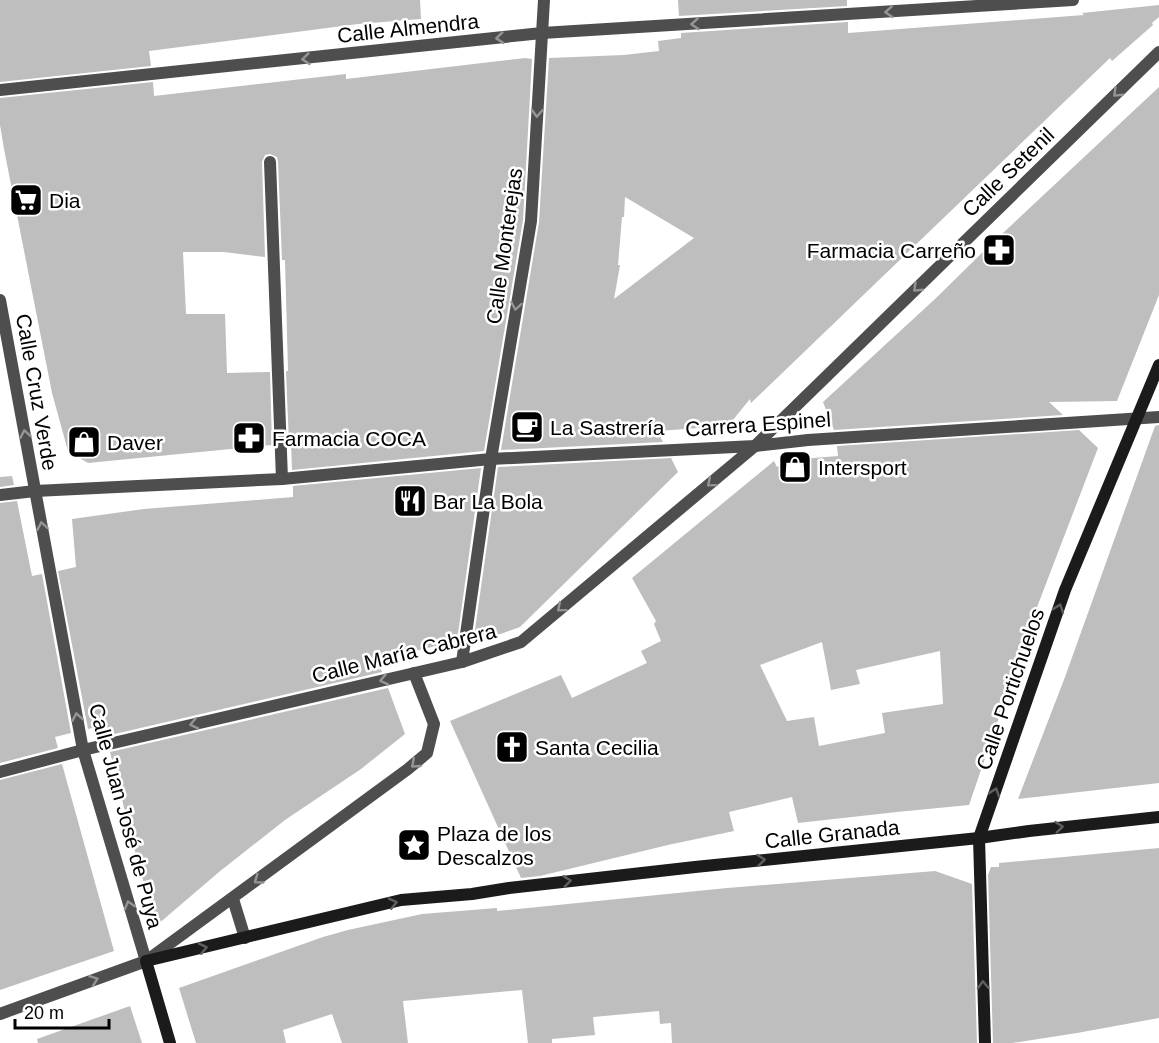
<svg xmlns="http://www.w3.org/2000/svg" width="1159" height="1043" viewBox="0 0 1159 1043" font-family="Helvetica,sans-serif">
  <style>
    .building { fill: #bebebe; fill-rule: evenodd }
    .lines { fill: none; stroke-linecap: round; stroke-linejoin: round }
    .street { stroke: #4e4e4e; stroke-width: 12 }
    .secondary { stroke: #1b1b1b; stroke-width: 12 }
    .oneway { stroke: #959595 }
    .oneway2 { stroke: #5f5f5f }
    .labels { text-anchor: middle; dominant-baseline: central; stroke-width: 5; stroke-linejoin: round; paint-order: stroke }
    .street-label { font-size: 21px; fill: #000; stroke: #fff }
    .poi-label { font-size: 21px; fill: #000; stroke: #fff; text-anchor: start }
  </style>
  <rect width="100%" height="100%" fill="#fff"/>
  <!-- building -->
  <g class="building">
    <path d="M 0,0 L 420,0 L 421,19 L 358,24 L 149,51 L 151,66 L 0,82 Z"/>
    <path d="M 678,0 L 847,0 L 847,6 L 679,16 Z"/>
    <path d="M 1159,5 L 1159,17 L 1152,23 L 1153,25 L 1112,61 L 1110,58 L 751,403 L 750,399 L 728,426 L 657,431 L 663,442 L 501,450 L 539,222 L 549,58 L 624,55 L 659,51 L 658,41 L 681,38 L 681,33 L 848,22 L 848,33 L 1084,15 L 1082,13 ZM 625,197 L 694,238 L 614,299 L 620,265 L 618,265 L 622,217 L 624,217 Z"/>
    <path d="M 525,58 L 532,59 L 523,220 L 484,451 L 292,470 L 291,443 L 289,444 L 286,371 L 288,371 L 285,260 L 282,260 L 278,162 L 277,157 L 270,154 L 265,155 L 262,162 L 265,257 L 224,252 L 183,252 L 186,314 L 225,314 L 227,373 L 270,372 L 272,445 L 88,463 L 68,451 L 52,393 L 4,149 L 0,125 L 0,98 L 153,82 L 154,96 L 346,74 L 346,79 Z"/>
    <path d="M 1159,87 L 1159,295 L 1117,401 L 1049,402 L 1063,415 L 834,430 L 823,402 L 935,299 L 988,247 Z"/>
    <path d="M 1159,425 L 1159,783 L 1018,799 L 1065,677 L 1155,426 Z"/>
    <path d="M 1079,430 L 1098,448 L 1029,628 L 1030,627 L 969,805 L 897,812 L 798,823 L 792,797 L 729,812 L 734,831 L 668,845 L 540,876 L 521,878 L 450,721 L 561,675 L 572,698 L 647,663 L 641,651 L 661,641 L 654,624 L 656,621 L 632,578 L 774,461 L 777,467 L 789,460 L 838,456 L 837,446 ZM 822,642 L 831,690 L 860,684 L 856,670 L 940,651 L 943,704 L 882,713 L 885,733 L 819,746 L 814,717 L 787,721 L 760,665 Z"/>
    <path d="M 671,458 L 678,472 L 520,627 L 473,644 L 498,467 Z"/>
    <path d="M 481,468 L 457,641 L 377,660 L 382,672 L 106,736 L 104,725 L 88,729 L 58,571 L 76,567 L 72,519 L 144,509 L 293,497 L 293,486 Z"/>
    <path d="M 12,476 L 14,485 L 0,487 L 0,477 Z"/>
    <path d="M 17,501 L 32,576 L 42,574 L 71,733 L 55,737 L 58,748 L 0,763 L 0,503 Z"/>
    <path d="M 388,688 L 405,734 L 361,769 L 285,820 L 219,872 L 157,925 L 139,867 L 110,752 Z"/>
    <path d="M 62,764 L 114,951 L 0,990 L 0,780 Z"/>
    <path d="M 1159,848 L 1159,1018 L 1077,1033 L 1012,1043 L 993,1043 L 988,875 L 991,867 L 999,867 L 999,863 Z"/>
    <path d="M 935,871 L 972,884 L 977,1043 L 672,1043 L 671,1023 L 660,1024 L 659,1011 L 593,1017 L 595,1035 L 552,1039 L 552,1043 L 528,1043 L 522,990 L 403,1001 L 408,1043 L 342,1043 L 332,1014 L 283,1030 L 286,1043 L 196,1043 L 179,988 L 323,937 L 348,930 L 422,914 L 497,908 L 497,911 L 727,888 Z"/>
    <path d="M 130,1006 L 142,1043 L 38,1043 L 37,1039 Z"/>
  </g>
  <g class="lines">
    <!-- street -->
    <g class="street">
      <path d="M 0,90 L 542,33 L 1073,0"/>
      <path d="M 270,162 L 282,479"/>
      <path d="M 0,300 L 83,750 L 146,961"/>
      <path d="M 0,495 L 35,491 L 282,479 L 491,459 L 755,446 L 808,440 L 1159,417"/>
      <path d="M 462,662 L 491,459 L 531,221 L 544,0"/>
      <path d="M 0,772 L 83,750 L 462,662 L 521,642 L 755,446 L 1159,52"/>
      <path d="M 233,899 L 245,938"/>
      <path d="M 0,1014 L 146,961 L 408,769 L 427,753 L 434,724 L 414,673"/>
    </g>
    <!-- secondary -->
    <g class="secondary">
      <path d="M 170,1043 L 146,961 L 401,900 L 472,894 L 509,888 L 695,867 L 979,838 L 1029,831 L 1159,817"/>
      <path d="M 985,1043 L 979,838 L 1065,590 L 1159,365"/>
    </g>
  </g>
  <!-- one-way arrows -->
  <defs><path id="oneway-chevron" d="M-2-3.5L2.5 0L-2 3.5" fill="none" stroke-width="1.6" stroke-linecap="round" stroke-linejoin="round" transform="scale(1.5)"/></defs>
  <g class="oneway">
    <use href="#oneway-chevron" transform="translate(889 12) rotate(176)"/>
    <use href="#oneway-chevron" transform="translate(695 24) rotate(176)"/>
    <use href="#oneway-chevron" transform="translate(500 38) rotate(174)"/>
    <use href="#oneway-chevron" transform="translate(306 59) rotate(174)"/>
    <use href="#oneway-chevron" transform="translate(1117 93) rotate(136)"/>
    <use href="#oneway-chevron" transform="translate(537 113) rotate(93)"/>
    <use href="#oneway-chevron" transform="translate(917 288) rotate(136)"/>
    <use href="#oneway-chevron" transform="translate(516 306) rotate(100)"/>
    <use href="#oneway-chevron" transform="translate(25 434) rotate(-100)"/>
    <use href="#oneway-chevron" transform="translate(711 483) rotate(140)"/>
    <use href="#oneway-chevron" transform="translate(42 526) rotate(-100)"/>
    <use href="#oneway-chevron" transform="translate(561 608) rotate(140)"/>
    <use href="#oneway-chevron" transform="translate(384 680) rotate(167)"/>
    <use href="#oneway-chevron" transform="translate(77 717) rotate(-100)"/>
    <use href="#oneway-chevron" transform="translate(194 724) rotate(167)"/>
    <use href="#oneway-chevron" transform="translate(415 764) rotate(139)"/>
    <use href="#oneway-chevron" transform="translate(258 880) rotate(144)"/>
    <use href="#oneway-chevron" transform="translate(129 905) rotate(-107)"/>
    <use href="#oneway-chevron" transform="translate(94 980) rotate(-20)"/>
  </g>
  <g class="oneway2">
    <use href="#oneway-chevron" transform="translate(1059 608) rotate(-71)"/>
    <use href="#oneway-chevron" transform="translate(995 792) rotate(-71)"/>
    <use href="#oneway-chevron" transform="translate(1059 827) rotate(-6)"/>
    <use href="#oneway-chevron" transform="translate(761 860) rotate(-6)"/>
    <use href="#oneway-chevron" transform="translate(567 881) rotate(-7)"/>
    <use href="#oneway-chevron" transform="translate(393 903) rotate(-13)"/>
    <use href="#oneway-chevron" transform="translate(203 948) rotate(-13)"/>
    <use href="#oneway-chevron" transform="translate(983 985) rotate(-92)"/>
  </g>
  <!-- icons -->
  <defs>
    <symbol id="supermarket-square" viewBox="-11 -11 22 22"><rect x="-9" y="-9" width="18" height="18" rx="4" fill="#000" stroke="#fff"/><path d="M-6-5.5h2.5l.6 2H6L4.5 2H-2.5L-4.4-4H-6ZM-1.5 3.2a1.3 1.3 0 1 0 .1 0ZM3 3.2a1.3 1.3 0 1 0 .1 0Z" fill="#fff"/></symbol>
    <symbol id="pharmacy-square" viewBox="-11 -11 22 22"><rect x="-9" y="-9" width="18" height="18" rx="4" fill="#000" stroke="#fff"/><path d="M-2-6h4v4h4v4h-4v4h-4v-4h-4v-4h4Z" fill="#fff"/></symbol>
    <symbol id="cafe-square" viewBox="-11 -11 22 22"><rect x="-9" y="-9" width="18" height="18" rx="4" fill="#000" stroke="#fff"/><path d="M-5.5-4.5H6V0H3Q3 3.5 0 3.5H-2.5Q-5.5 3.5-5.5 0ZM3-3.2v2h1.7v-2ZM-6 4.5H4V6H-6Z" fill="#fff"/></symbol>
    <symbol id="shop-square" viewBox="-11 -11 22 22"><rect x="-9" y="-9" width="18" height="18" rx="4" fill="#000" stroke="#fff"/><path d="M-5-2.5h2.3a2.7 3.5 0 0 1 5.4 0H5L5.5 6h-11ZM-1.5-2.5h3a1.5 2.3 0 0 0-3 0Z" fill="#fff"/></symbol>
    <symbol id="restaurant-square" viewBox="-11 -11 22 22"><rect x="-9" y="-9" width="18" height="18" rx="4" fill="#000" stroke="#fff"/><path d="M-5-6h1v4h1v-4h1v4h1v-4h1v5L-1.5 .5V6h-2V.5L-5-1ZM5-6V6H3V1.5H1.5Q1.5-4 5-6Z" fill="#fff"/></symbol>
    <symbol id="church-square" viewBox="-11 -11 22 22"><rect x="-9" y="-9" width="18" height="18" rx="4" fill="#000" stroke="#fff"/><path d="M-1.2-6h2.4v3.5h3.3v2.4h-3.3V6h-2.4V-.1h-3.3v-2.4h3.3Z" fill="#fff"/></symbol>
    <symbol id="sight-square" viewBox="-11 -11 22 22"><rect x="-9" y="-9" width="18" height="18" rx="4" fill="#000" stroke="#fff"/><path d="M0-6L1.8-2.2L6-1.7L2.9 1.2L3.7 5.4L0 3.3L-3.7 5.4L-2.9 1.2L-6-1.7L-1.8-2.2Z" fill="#fff"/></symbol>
  </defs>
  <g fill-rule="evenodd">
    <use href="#supermarket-square" x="7" y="181" width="38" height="38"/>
    <use href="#pharmacy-square" x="980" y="231" width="38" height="38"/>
    <use href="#cafe-square" x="508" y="408" width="38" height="38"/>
    <use href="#pharmacy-square" x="230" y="419" width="38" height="38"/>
    <use href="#shop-square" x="65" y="423" width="38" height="38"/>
    <use href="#shop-square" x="776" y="448" width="38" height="38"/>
    <use href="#restaurant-square" x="391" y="482" width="38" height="38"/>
    <use href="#church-square" x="493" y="728" width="38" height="38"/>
    <use href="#sight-square" x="395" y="826" width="38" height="38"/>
  </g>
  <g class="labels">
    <!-- street labels -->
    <g class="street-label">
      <text transform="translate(408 28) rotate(-6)">Calle Almendra</text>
      <text transform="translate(1008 172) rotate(-44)">Calle Setenil</text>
      <text transform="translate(504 246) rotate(-82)">Calle Monterejas</text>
      <text transform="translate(37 392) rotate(80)">Calle Cruz Verde</text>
      <text transform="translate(758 424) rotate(-4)">Carrera Espinel</text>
      <text transform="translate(404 653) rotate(-14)">Calle María Cabrera</text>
      <text transform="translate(1010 689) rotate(-71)">Calle Portichuelos</text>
      <text transform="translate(126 816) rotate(75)">Calle Juan José de Puya</text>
      <text transform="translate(832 834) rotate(-6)">Calle Granada</text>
    </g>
    <!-- poi labels -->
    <g class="poi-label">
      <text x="49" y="200">Dia</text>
      <text x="976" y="250" text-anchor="end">Farmacia Carreño</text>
      <text x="550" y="427">La Sastrería</text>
      <text x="272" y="438">Farmacia COCA</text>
      <text x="107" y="442">Daver</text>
      <text x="818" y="467">Intersport</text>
      <text x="433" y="501">Bar La Bola</text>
      <text x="535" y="747">Santa Cecilia</text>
      <text x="437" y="833">Plaza de los<tspan x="437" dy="24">Descalzos</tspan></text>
    </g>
  </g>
  <!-- scale -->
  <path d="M15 1019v9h94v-9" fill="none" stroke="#000000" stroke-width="3"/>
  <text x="24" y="1019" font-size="18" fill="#000000" stroke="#ffffff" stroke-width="4.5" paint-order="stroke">20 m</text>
</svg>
